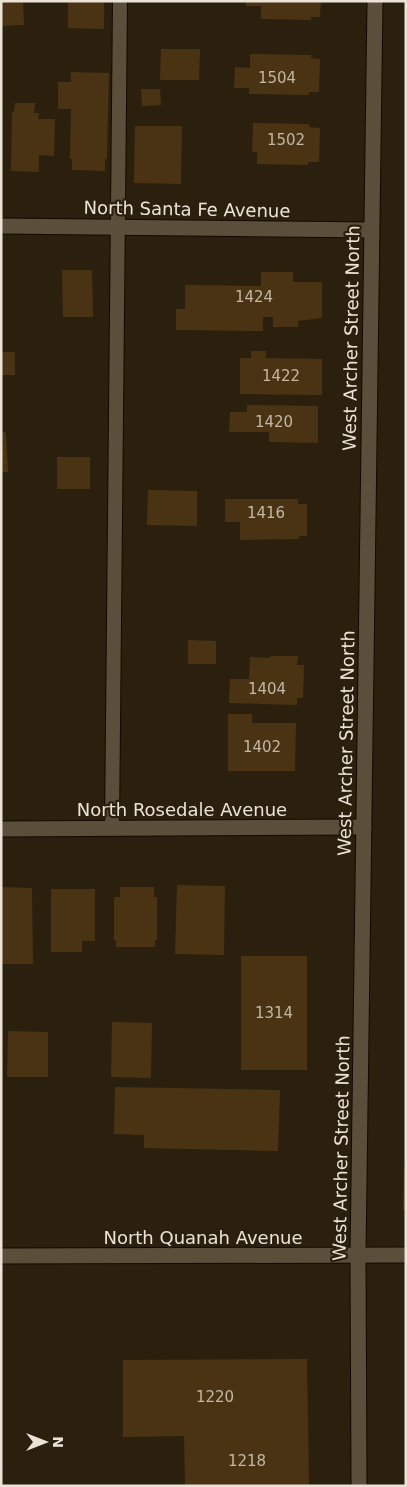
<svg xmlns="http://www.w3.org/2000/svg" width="407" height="1487" viewBox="0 0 407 1487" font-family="'DejaVu Sans',sans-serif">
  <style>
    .building { fill: #4a3312 }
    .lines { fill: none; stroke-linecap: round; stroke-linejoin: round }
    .lane-casing { stroke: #130900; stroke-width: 16 }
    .street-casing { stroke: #130900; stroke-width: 17 }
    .secondary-casing { stroke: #130900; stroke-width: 17 }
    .lane { stroke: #5b4e3b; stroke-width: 14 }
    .street { stroke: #5b4e3b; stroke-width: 15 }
    .secondary { stroke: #5b4e3b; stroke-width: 15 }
    .labels { text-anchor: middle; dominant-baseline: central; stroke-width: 4.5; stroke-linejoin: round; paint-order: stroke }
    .number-label { font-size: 15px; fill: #c3b7a6 }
    .street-label { font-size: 18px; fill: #ebe3d8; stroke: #2b200e }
  </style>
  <rect width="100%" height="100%" fill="#2b200e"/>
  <!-- building -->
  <g class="building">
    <path d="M 1,1 L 23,1 L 24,25 L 1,26 Z"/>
    <path d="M 68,1 L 104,1 L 104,29 L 68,28 Z"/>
    <path d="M 246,1 L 321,1 L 320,17 L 311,17 L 311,20 L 261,19 L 261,6 L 246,6 Z"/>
    <path d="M 161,49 L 200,49 L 199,80 L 160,80 Z"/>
    <path d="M 250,54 L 311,55 L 311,58 L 320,59 L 319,92 L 309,92 L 309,95 L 249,94 L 249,88 L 234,88 L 235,67 L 250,68 Z"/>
    <path d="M 71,72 L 109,73 L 107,159 L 105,159 L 105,171 L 72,170 L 72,159 L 70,159 L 71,109 L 58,109 L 58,82 L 71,82 Z"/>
    <path d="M 141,89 L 160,89 L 161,105 L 142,106 Z"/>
    <path d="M 15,103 L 35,103 L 34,113 L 39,113 L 38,119 L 55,119 L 54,156 L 39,155 L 39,172 L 11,171 L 12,112 L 14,112 Z"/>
    <path d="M 253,123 L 309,124 L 309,127 L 320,128 L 319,162 L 308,162 L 308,165 L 257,164 L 257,152 L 252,152 Z"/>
    <path d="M 135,126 L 182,126 L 181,184 L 134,183 Z"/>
    <path d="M 62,270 L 92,270 L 93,317 L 63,317 Z"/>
    <path d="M 261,272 L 293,272 L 293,282 L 322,282 L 322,318 L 298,321 L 298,327 L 273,327 L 273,317 L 263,317 L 263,331 L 176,330 L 176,309 L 185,309 L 185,285 L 261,286 Z"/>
    <path d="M 251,351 L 266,351 L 266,358 L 322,359 L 322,395 L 240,394 L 240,358 L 251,358 Z"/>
    <rect x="1" y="352" width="14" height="23"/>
    <path d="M 247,405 L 318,406 L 318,443 L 269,442 L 269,432 L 229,432 L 230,412 L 247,412 Z"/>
    <path d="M 1,432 L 6,432 L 8,472 L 1,472 Z"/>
    <rect x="57" y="457" width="33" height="32"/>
    <path d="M 148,490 L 197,491 L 197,526 L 147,525 Z"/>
    <path d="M 225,499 L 298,499 L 298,504 L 307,504 L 307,536 L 299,536 L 299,539 L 240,540 L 240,522 L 225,522 Z"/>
    <path d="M 188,640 L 216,641 L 216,664 L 188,664 Z"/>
    <path d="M 270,656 L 298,656 L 297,665 L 304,665 L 303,698 L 297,698 L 297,705 L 229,703 L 230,679 L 249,679 L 250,657 L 270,658 Z"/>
    <path d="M 228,714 L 252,714 L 252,723 L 296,723 L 295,771 L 228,771 Z"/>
    <path d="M 177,885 L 225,886 L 224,955 L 175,954 Z"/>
    <path d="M 1,887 L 32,888 L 33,964 L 1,964 Z"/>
    <path d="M 120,887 L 154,887 L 154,897 L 157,897 L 157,940 L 155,940 L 155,947 L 116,947 L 116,940 L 114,940 L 114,897 L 120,897 Z"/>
    <path d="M 51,889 L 95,889 L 95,941 L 82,941 L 82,952 L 51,952 Z"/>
    <rect x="241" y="956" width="66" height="114"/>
    <path d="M 112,1022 L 152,1023 L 151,1078 L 111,1077 Z"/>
    <path d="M 8,1031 L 48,1032 L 48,1077 L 7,1077 Z"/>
    <path d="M 115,1087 L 280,1090 L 278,1151 L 144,1148 L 144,1135 L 114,1134 Z"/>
    <path d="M 404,1167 L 406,1167 L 406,1210 L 403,1210 Z"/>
    <path d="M 307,1359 L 309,1486 L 185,1486 L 184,1436 L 123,1437 L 123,1360 Z"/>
  </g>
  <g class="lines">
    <defs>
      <path id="lane" d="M 112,828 L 120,1"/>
      <g id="street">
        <path d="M 1,226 L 371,230"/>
        <path d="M 1,829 L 364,827"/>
        <path d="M 358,1255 L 375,1"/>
        <path d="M 1,1256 L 406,1255"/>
      </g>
      <path id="secondary" d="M 358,1255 L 359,1486"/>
    </defs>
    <!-- lane casing -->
    <use href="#lane" class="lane-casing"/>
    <!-- street casing -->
    <use href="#street" class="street-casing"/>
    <!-- secondary casing -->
    <use href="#secondary" class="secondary-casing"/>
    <!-- lane -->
    <use href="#lane" class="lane"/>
    <!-- street -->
    <use href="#street" class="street"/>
    <!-- secondary -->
    <use href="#secondary" class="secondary"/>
  </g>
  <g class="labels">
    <!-- number labels -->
    <g class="number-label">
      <text x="277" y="78">1504</text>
      <text x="286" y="140">1502</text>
      <text x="254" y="297">1424</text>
      <text x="281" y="376">1422</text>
      <text x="274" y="422">1420</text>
      <text x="266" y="513">1416</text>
      <text x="267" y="689">1404</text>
      <text x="262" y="747">1402</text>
      <text x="274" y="1013">1314</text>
      <text x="215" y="1397">1220</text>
      <text x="247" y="1461">1218</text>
    </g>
    <!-- street labels -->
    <g class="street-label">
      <text transform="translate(187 209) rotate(1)">North Santa Fe Avenue</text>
      <text transform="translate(351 338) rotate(-89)">West Archer Street North</text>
      <text transform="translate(346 743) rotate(-89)">West Archer Street North</text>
      <text x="182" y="809">North Rosedale Avenue</text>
      <text transform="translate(341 1148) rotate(-89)">West Archer Street North</text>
      <text x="203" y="1237">North Quanah Avenue</text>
    </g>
  </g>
  <!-- border -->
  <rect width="407" height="1487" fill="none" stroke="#ebe3d8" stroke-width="5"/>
  <!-- north arrow -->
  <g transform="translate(45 1442) rotate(90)" stroke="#2b200e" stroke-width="4" paint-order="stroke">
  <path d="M0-4L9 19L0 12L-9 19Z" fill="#ebe3d8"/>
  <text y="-8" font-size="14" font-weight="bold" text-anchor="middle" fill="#ebe3d8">N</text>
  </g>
</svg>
